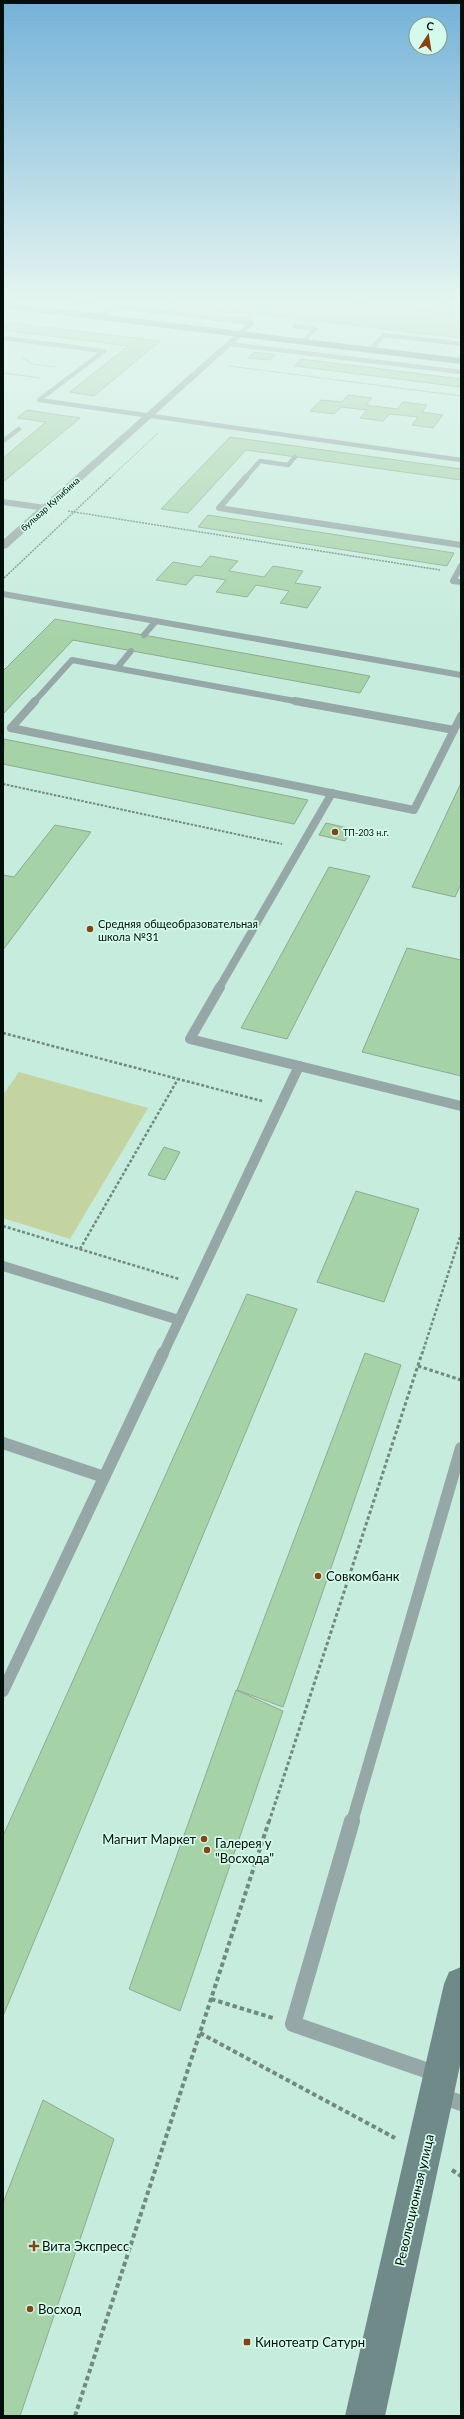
<svg xmlns="http://www.w3.org/2000/svg" width="464" height="2419" viewBox="0 0 464 2419" font-family="Lato,sans-serif">
  <style>
    .green { fill: #c3d4a0 }
    .building { fill: #a5d2a7; stroke: #90a991 }
    .lines { fill: none; stroke-linecap: round; stroke-linejoin: round }
    .path-far5 { stroke: #708a7f; stroke-width: 1; stroke-dasharray: 1.5 1; stroke-linecap: butt }
    .path-far4 { stroke: #708a7f; stroke-width: 1.5; stroke-dasharray: 2 1; stroke-linecap: butt }
    .path-far3 { stroke: #708a7f; stroke-width: 2; stroke-dasharray: 2.5 1.5; stroke-linecap: butt }
    .path-far2 { stroke: #708a7f; stroke-width: 2.5; stroke-dasharray: 3 2; stroke-linecap: butt }
    .path-far1 { stroke: #708a7f; stroke-width: 3; stroke-dasharray: 3.5 2.5; stroke-linecap: butt }
    .path { stroke: #708a7f; stroke-width: 4; stroke-dasharray: 4.5 3; stroke-linecap: butt }
    .service-far5 { stroke: #95a7a6; stroke-width: 4.5 }
    .service-far4 { stroke: #95a7a6; stroke-width: 6 }
    .service-far3 { stroke: #95a7a6; stroke-width: 8 }
    .service-far2 { stroke: #95a7a6; stroke-width: 10 }
    .service-far1 { stroke: #95a7a6; stroke-width: 12 }
    .service { stroke: #95a7a6; stroke-width: 16 }
    .minor { fill: #95a7a6; fill-rule: evenodd }
    .secondary { fill: #6f8a88; fill-rule: evenodd }
    .poi-dot { fill: #874413; stroke: #d3faea; stroke-width: 1.5 }
    .labels { text-anchor: middle; dominant-baseline: central; stroke-width: 3.5; stroke-linejoin: round; paint-order: stroke }
    .far-street-label { font-size: 9px; fill: #030f0a; stroke: #d3faea }
    .far-poi-label { font-size: 9px; fill: #030f0a; stroke: #d3faea; text-anchor: start }
    .poi-label { font-size: 11px; fill: #030f0a; stroke: #d3faea; text-anchor: start }
    .near-poi-label { font-size: 13px; fill: #030f0a; stroke: #d3faea; text-anchor: start }
    .near-street-label { font-size: 13px; fill: #030f0a; stroke: #d3faea }
  </style>
  <rect width="100%" height="100%" fill="#c6ecdd"/>
  <!-- green -->
  <path class="green" d="M 19,1072 L 148,1108 L 70,1239 L 3,1218 L 3,1095 Z"/>
  <!-- building -->
  <g class="building">
    <path d="M 160,302 L 279,302 L 265,315 L 200,307 L 194,311 L 173,309 L 186,306 Z"/>
    <path d="M 279,302 L 349,302 L 461,315 L 461,338 L 265,315 Z"/>
    <path d="M 349,302 L 436,302 L 461,305 L 461,315 Z"/>
    <path d="M 205,310 L 254,315 L 248,320 L 200,314 Z"/>
    <path d="M 3,322 L 160,341 L 94,396 L 70,392 L 128,346 L 3,330 Z"/>
    <path d="M 254,352 L 276,355 L 270,360 L 248,358 Z"/>
    <path d="M 301,359 L 461,379 L 461,387 L 295,366 Z"/>
    <path d="M 348,395 L 372,398 L 366,405 L 397,409 L 403,402 L 427,405 L 422,412 L 443,415 L 433,428 L 412,425 L 418,417 L 390,414 L 383,421 L 360,418 L 367,410 L 341,407 L 334,414 L 310,411 L 321,400 L 342,402 Z"/>
    <path d="M 27,410 L 80,418 L 3,482 L 3,458 L 46,422 L 17,418 Z"/>
    <path d="M 230,437 L 461,469 L 461,480 L 246,450 L 188,513 L 161,509 Z"/>
    <path d="M 208,515 L 454,553 L 447,566 L 198,527 Z"/>
    <path d="M 210,556 L 238,561 L 229,571 L 264,577 L 273,566 L 303,571 L 295,583 L 321,587 L 307,608 L 280,603 L 289,591 L 256,585 L 247,597 L 216,592 L 226,580 L 195,575 L 186,585 L 156,580 L 173,562 L 201,567 Z"/>
    <path d="M 55,619 L 370,676 L 360,693 L 73,640 L 3,714 L 3,671 Z"/>
    <path d="M 4,739 L 308,800 L 294,824 L 3,764 Z"/>
    <path d="M 461,783 L 461,884 L 455,897 L 412,887 Z"/>
    <path d="M 326,823 L 352,829 L 345,841 L 319,835 Z"/>
    <path d="M 55,825 L 91,832 L 3,950 L 3,875 L 14,877 Z"/>
    <path d="M 329,867 L 370,876 L 287,1039 L 241,1028 Z"/>
    <path d="M 407,948 L 461,960 L 461,1076 L 362,1052 Z"/>
    <path d="M 164,1147 L 180,1152 L 165,1180 L 148,1175 Z"/>
    <path d="M 356,1191 L 419,1209 L 384,1302 L 317,1282 Z"/>
    <path d="M 247,1294 L 297,1309 L 3,2016 L 3,1836 Z"/>
    <path d="M 365,1353 L 401,1365 L 283,1707 L 237,1690 Z"/>
    <path d="M 236,1690 L 283,1711 L 180,2011 L 129,1989 Z"/>
    <path d="M 43,2100 L 114,2139 L 20,2416 L 3,2416 L 3,2203 Z"/>
  </g>
  <g class="lines">
    <!-- path-far5 -->
    <g class="path-far5">
      <path d="M 23,358 L 33,364 L 56,367"/>
      <path d="M 229,366 L 461,396"/>
      <path d="M 3,373 L 40,378"/>
      <path d="M 110,478 L 158,433"/>
    </g>
    <!-- path-far4 -->
    <g class="path-far4">
      <path d="M 68,511 L 440,570"/>
      <path d="M 4,578 L 111,477"/>
    </g>
    <!-- path-far3 -->
    <path class="path-far3" d="M 3,784 L 282,844"/>
    <!-- path-far2 -->
    <g class="path-far2">
      <path d="M 3,1033 L 262,1101"/>
      <path d="M 3,1226 L 179,1279"/>
      <path d="M 80,1249 L 178,1079"/>
      <path d="M 422,1354 L 461,1234"/>
    </g>
    <!-- path-far1 -->
    <g class="path-far1">
      <path d="M 418,1366 L 461,1380"/>
      <path d="M 269,1822 L 422,1353"/>
    </g>
    <!-- path -->
    <g class="path">
      <path d="M 211,1999 L 273,2018"/>
      <path d="M 200,2033 L 395,2138"/>
      <path d="M 452,2170 L 461,2176"/>
      <path d="M 75,2416 L 269,1821"/>
    </g>
    <!-- service-far5 -->
    <g class="service-far5">
      <path d="M 75,302 L 91,304"/>
      <path d="M 101,317 L 116,306 L 252,323 L 239,334"/>
      <path d="M 295,326 L 315,329 L 303,342"/>
      <path d="M 3,338 L 104,351 L 39,400 L 461,460"/>
      <path d="M 229,344 L 461,372"/>
      <path d="M 370,350 L 384,335 L 461,344"/>
      <path d="M 3,441 L 19,429"/>
      <path d="M 245,478 L 260,461 L 288,465 L 295,457"/>
    </g>
    <!-- service-far4 -->
    <g class="service-far4">
      <path d="M 246,477 L 219,508 L 461,545"/>
      <path d="M 3,502 L 45,508"/>
      <path d="M 461,566 L 453,581 L 461,582"/>
      <path d="M 3,594 L 461,675"/>
      <path d="M 144,635 L 156,621"/>
      <path d="M 117,668 L 131,651"/>
      <path d="M 34,702 L 72,660 L 300,702"/>
    </g>
    <!-- service-far3 -->
    <g class="service-far3">
      <path d="M 295,701 L 454,730"/>
      <path d="M 11,728 L 414,810 L 461,716"/>
      <path d="M 11,728 L 35,701"/>
      <path d="M 219,988 L 332,793"/>
    </g>
    <!-- service-far2 -->
    <g class="service-far2">
      <path d="M 220,987 L 190,1039 L 461,1106"/>
      <path d="M 3,1266 L 179,1320"/>
      <path d="M 163,1354 L 299,1066"/>
    </g>
    <!-- service-far1 -->
    <g class="service-far1">
      <path d="M 3,1443 L 104,1477"/>
      <path d="M 3,1691 L 163,1353"/>
      <path d="M 352,1822 L 461,1448"/>
    </g>
    <!-- service -->
    <g class="service">
      <path d="M 352,1821 L 293,2024 L 437,2074"/>
      <path d="M 441,2096 L 461,2103"/>
    </g>
    <!-- minor -->
    <path class="minor" d="M 239,331 L 243,334 L 242,336 L 7,548 L 3,549 L 3,540 Z"/>
    <!-- secondary -->
    <g class="secondary">
      <path d="M 3,302 L 461,358 L 461,364 L 3,308 Z"/>
      <path d="M 461,1967 L 461,2061 L 385,2416 L 345,2416 L 444,1984 L 449,1972 Z"/>
    </g>
  </g>
  <!-- sky -->
  <linearGradient id="sky" x2="0" y2="1"><stop stop-color="#74b2d8"/><stop offset="0.47" stop-color="#e5f6f0"/><stop offset="1" stop-color="#e5f6f0" stop-opacity="0"/></linearGradient>
  <rect width="464" height="641" fill="url(#sky)"/>
  <!-- markers -->
  <g class="poi-dot">
    <circle cx="335" cy="832" r="4"/>
    <circle cx="90" cy="929" r="4"/>
    <circle cx="318" cy="1576" r="4"/>
    <circle cx="204" cy="1839" r="4"/>
    <circle cx="207" cy="1850" r="4"/>
    <path d="M32 2240h4v4h4v4h-4v4h-4v-4h-4v-4h4z"/>
    <circle cx="30" cy="2309" r="4"/>
    <rect x="243" y="2338" width="8" height="8" rx="2"/>
  </g>
  <g class="labels">
    <!-- far-street labels -->
    <g class="far-street-label">
      <text transform="translate(50 504) rotate(-42)">бульвар Кулибина</text>
    </g>
    <!-- far-poi labels -->
    <g class="far-poi-label">
      <text x="343" y="832">ТП-203 н.г.</text>
    </g>
    <!-- poi labels -->
    <g class="poi-label">
      <text x="98" y="923">Средняя общеобразовательная<tspan x="98" dy="13">школа №31</tspan></text>
    </g>
    <!-- near-poi labels -->
    <g class="near-poi-label">
      <text x="326" y="1576">Совкомбанк</text>
      <text x="196" y="1839" text-anchor="end">Магнит Маркет</text>
      <text x="215" y="1843">Галерея у<tspan x="215" dy="15">"Восхода"</tspan></text>
      <text x="42" y="2246">Вита Экспресс</text>
      <text x="38" y="2309">Восход</text>
      <text x="255" y="2342">Кинотеатр Сатурн</text>
    </g>
    <!-- near-street labels -->
    <g class="near-street-label">
      <text transform="translate(414 2200) rotate(-77)">Революционная улица</text>
    </g>
  </g>
  <!-- border -->
  <rect width="464" height="2419" fill="none" stroke="#030f0a" stroke-width="8"/>
  <!-- north arrow -->
  <g transform="translate(428 36) rotate(12)"><circle r="19" fill="#d3faea" stroke="#809c90"/>
  <path d="M0-3L7 15L0 10L-7 15Z" fill="#874413"/>
  <text y="-6" font-size="11" font-weight="bold" text-anchor="middle" fill="#030f0a">С</text>
  </g>
</svg>
